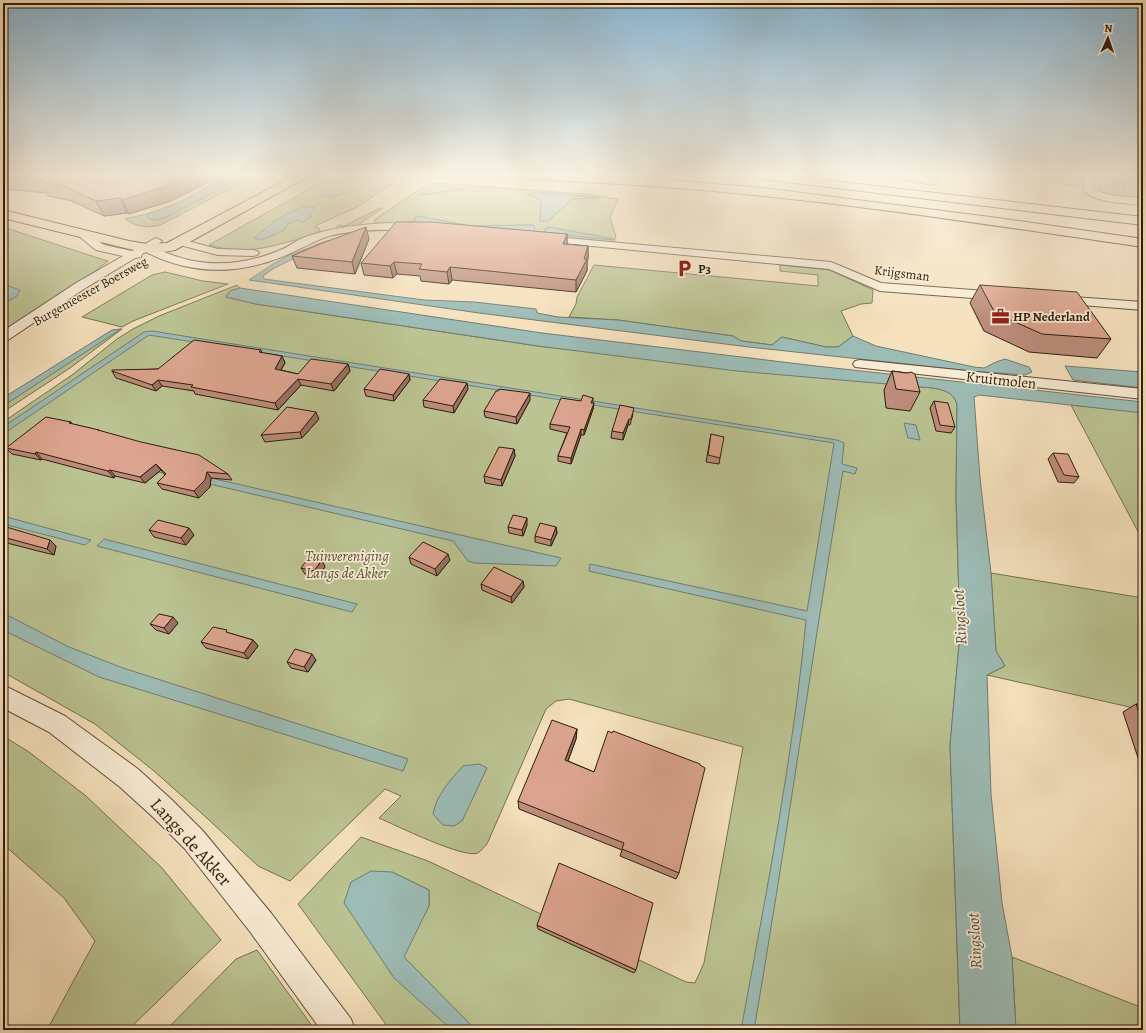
<svg xmlns="http://www.w3.org/2000/svg" width="1146" height="1033" viewBox="0 0 1146 1033" font-family="Alegreya,serif">
  <style>
    .green { fill: #bbc392; stroke: #75704f; fill-rule: evenodd }
    .water { fill: #9dbcb6; stroke: #717c72 }
    .lines { fill: none; stroke-linecap: round; stroke-linejoin: round }
    .stream { stroke: #717c72; stroke-width: 2.5 }
    .minor-casing { stroke: #604e38; stroke-width: 2 }
    .major-casing { stroke: #2f1d0c; stroke-width: 2 }
    .highway-casing { stroke: #2f1d0c; stroke-width: 2 }
    .minor { fill: #f8ecd4; fill-rule: evenodd }
    .major { fill: #f5e1bd; fill-rule: evenodd }
    .highway { fill: #f5e1bd; fill-rule: evenodd }
    .wall { fill: #bc8d7a; stroke: #2f1d0c }
    .shaded-wall { fill: #997363; stroke: #2f1d0c }
    .building { fill: #dba48e; stroke: #2f1d0c }
    .labels { text-anchor: middle; dominant-baseline: central; stroke-width: 3.5; stroke-linejoin: round; paint-order: stroke }
    .far-poi-label { font-size: 13px; font-weight: bold; fill: #2f1d0c; stroke: #f8ecd4; text-anchor: start }
    .far-street-label { font-size: 13px; fill: #2f1d0c; stroke: #f8ecd4 }
    .street-label { font-size: 15px; fill: #2f1d0c; stroke: #f8ecd4 }
    .park-label { font-size: 15px; font-style: italic; fill: #594f34; stroke: #f8ecd4 }
    .water-label { font-size: 16px; font-style: italic; fill: #504d3f; stroke: #f8ecd4 }
    .near-street-label { font-size: 18px; fill: #2f1d0c; stroke: #f8ecd4 }
  </style>
  <rect width="100%" height="100%" fill="#f5e1bd"/>
  <filter id="stains"><feTurbulence type="fractalNoise" baseFrequency=".005" numOctaves="4"/><feColorMatrix values="0 0 0 0 .2 0 0 0 0 .09 0 0 0 0 .02 0 0 0 .5 -.17"/></filter>
  <radialGradient id="worn" r=".72"><stop offset=".6" stop-color="#630" stop-opacity="0"/><stop offset="1" stop-color="#630" stop-opacity=".3"/></radialGradient>
  <!-- green -->
  <g class="green">
    <path d="M 248,174 L 259,174 L 160,225 C 147,229 136,226 125,219 L 147,214 L 150,219 L 157,220 Z"/>
    <path d="M 336,174 L 351,174 L 332,197 L 356,189 L 368,180 L 376,178 L 379,175 L 362,175 L 362,174 L 398,174 L 404,175 L 359,206 L 315,226 L 320,229 L 319,233 C 280,244 249,257 209,245 Z"/>
    <path d="M 914,174 L 990,174 L 935,178 Z"/>
    <path d="M 1007,174 L 1053,174 L 1053,180 L 1056,174 L 1088,174 L 1085,187 L 1054,183 L 1053,181 Z"/>
    <path d="M 436,183 L 585,194 L 618,199 L 610,217 L 616,237 L 613,243 L 375,223 L 374,220 L 426,185 ZM 434,186 L 451,186 L 462,189 L 422,195 ZM 546,193 L 599,197 L 573,199 L 548,221 L 540,220 L 541,199 L 527,194 ZM 417,216 L 471,226 L 533,225 L 535,227 L 532,232 L 413,221 Z"/>
    <path d="M 1124,184 L 1143,185 L 1143,199 L 1122,197 Z"/>
    <path d="M 380,208 L 383,208 L 358,225 L 336,229 L 337,226 L 339,225 L 344,226 Z"/>
    <path d="M 3,227 L 101,259 L 108,261 L 97,270 L 3,333 L 3,304 L 16,296 L 3,291 Z"/>
    <path d="M 594,265 L 818,286 L 818,275 L 780,271 L 780,265 L 830,270 L 873,290 L 872,303 L 861,304 L 841,311 L 853,336 L 838,347 L 826,347 L 782,337 L 772,345 L 741,341 L 733,336 L 618,320 L 569,317 L 576,304 L 577,297 Z"/>
    <path d="M 165,272 L 203,281 L 228,284 L 133,321 L 122,327 L 82,317 L 152,275 Z"/>
    <path d="M 237,285 L 240,288 L 230,291 L 226,297 L 256,304 L 538,346 L 795,375 L 933,388 C 944,390 953,392 957,404 L 956,496 L 960,634 L 950,745 L 960,1030 L 390,1030 L 298,904 L 361,837 L 428,861 L 686,982 L 695,983 L 704,963 L 743,747 L 569,699 L 556,701 L 546,709 L 487,844 C 484,847 481,851 478,853 C 464,859 395,825 379,818 L 401,796 L 385,789 L 290,881 L 258,866 L 208,819 L 154,771 L 95,724 L 3,672 L 3,422 L 72,375 L 117,339 L 133,329 L 159,316 ZM 392,872 L 429,890 L 429,906 Z"/>
    <path d="M 122,329 L 70,368 L 3,412 L 3,402 L 116,330 Z"/>
    <path d="M 1071,405 L 1142,412 L 1143,415 L 1143,541 Z"/>
    <path d="M 991,573 L 1143,598 L 1143,710 L 987,675 L 1005,666 L 996,651 Z"/>
    <path d="M 3,736 L 29,752 L 86,796 L 162,868 L 221,940 L 128,1030 L 47,1030 L 95,941 L 64,898 L 3,844 Z"/>
    <path d="M 257,950 L 315,1030 L 166,1030 L 236,959 Z"/>
    <path d="M 1012,957 L 1143,1008 L 1143,1030 L 1016,1030 Z"/>
  </g>
  <!-- water -->
  <g class="water">
    <path d="M 223,174 L 248,174 L 165,218 L 157,220 L 149,219 L 147,214 C 154,211 162,209 170,206 C 189,198 208,188 223,174 Z"/>
    <path d="M 351,174 L 362,174 L 362,175 L 379,175 L 376,178 L 368,180 L 356,189 L 332,197 L 319,196 L 323,191 Z"/>
    <path d="M 1100,174 L 1127,174 L 1127,175 L 1143,179 L 1143,185 L 1124,184 L 1122,197 L 1108,195 L 1098,191 Z"/>
    <path d="M 434,186 L 451,186 L 463,189 L 421,195 Z"/>
    <path d="M 546,193 L 600,198 L 573,199 L 548,221 L 540,221 L 541,200 L 527,194 Z"/>
    <path d="M 310,206 L 316,208 L 309,215 L 312,216 L 301,223 L 298,220 L 288,224 L 283,231 L 261,240 L 254,238 C 271,224 287,209 310,206 Z"/>
    <path d="M 417,216 L 471,226 L 533,225 L 535,228 L 533,232 L 413,222 Z"/>
    <path d="M 549,227 L 614,239 L 613,240 L 544,233 L 545,229 Z"/>
    <path d="M 326,241 L 331,241 L 274,268 L 263,276 L 264,279 L 424,300 L 474,302 L 536,309 L 537,313 L 558,317 L 618,320 L 733,336 L 741,341 L 772,345 L 782,337 L 826,347 L 838,347 L 853,336 L 876,346 L 974,367 L 984,368 L 996,362 L 1005,359 L 1029,367 L 1032,372 L 1025,375 L 971,371 L 749,347 L 479,313 L 249,280 L 273,264 L 290,255 Z"/>
    <path d="M 3,284 L 20,290 L 17,296 L 3,304 Z"/>
    <path d="M 240,288 L 542,333 L 816,366 L 1143,402 L 1143,413 L 979,395 L 974,397 L 980,478 L 991,573 L 996,651 L 1005,666 L 987,675 L 991,794 L 1002,903 L 1012,957 L 1016,1030 L 960,1030 L 950,745 L 960,634 L 956,496 L 957,404 C 953,392 944,390 933,388 L 737,371 L 538,346 L 256,304 L 226,297 L 230,291 Z"/>
    <path d="M 121,329 L 3,406 L 3,398 L 112,330 Z"/>
    <path d="M 152,331 L 837,440 L 844,443 L 842,464 L 857,468 L 855,474 L 843,471 L 840,489 C 810,669 785,850 754,1030 L 741,1030 C 766,894 793,757 806,620 L 589,571 L 590,564 L 807,611 L 834,443 L 149,335 L 3,434 L 3,427 L 144,332 Z"/>
    <path d="M 1065,366 L 1143,372 L 1143,388 L 1073,380 Z"/>
    <path d="M 904,423 L 916,425 L 920,440 L 908,438 Z"/>
    <path d="M 27,436 L 561,558 L 556,566 L 474,563 L 468,561 L 453,541 L 22,440 Z"/>
    <path d="M 3,516 L 91,540 L 85,545 L 3,524 Z"/>
    <path d="M 104,539 L 357,604 L 352,612 L 97,546 Z"/>
    <path d="M 3,613 L 69,647 L 123,668 L 408,759 L 403,771 L 99,677 L 3,630 Z"/>
    <path d="M 479,764 L 487,768 L 462,821 L 454,826 L 443,825 L 433,814 C 436,796 450,780 463,766 Z"/>
    <path d="M 371,871 L 392,872 L 429,890 L 429,906 L 404,957 L 476,1030 L 452,1030 L 394,978 L 344,903 L 351,882 Z"/>
  </g>
  <g class="lines">
    <!-- stream -->
    <path class="stream" d="M 1122,196 L 1143,198"/>
    <defs>
      <g id="minor">
        <path d="M 1086,174 L 1095,174 L 1093,189 C 1108,197 1126,196 1143,199 L 1143,205 C 1127,203 1094,203 1083,190 Z"/>
        <path d="M 390,223 L 417,225 L 422,228 L 417,231 C 388,229 358,229 329,236 C 313,241 300,250 284,256 C 238,275 191,275 146,252 L 142,254 L 141,257 L 135,258 L 84,289 L 8,340 L 3,341 L 3,331 L 76,283 L 123,256 L 96,250 L 80,237 L 79,235 L 80,233 L 88,233 L 104,245 L 132,251 L 156,238 L 162,241 L 154,247 C 194,268 236,268 278,251 C 289,247 298,239 308,236 C 335,227 362,224 390,223 Z"/>
        <path d="M 544,236 L 831,262 L 881,283 L 999,292 L 1003,293 L 1005,296 L 1003,299 L 999,300 L 880,291 L 829,269 L 540,241 L 538,239 L 540,237 Z"/>
        <path d="M 180,239 L 218,249 L 253,250 L 257,251 L 259,253 L 257,255 L 253,256 L 218,255 L 176,244 L 174,242 Z"/>
        <path d="M 1060,296 L 1143,302 L 1143,310 L 1056,303 L 1054,300 L 1056,297 Z"/>
        <path d="M 860,360 L 1143,389 L 1143,399 L 855,367 L 853,364 L 855,361 Z"/>
        <path d="M 3,685 L 65,716 L 138,769 L 172,800 L 203,831 L 271,913 L 351,1019 L 355,1030 L 321,1030 L 251,933 L 185,849 L 154,818 L 120,787 L 49,732 L 3,708 Z"/>
      </g>
      <path id="major" d="M 297,174 L 311,174 L 309,176 L 175,250 C 160,254 144,252 129,249 L 3,218 L 3,210 L 129,241 L 147,244 L 167,243 Z"/>
      <g id="highway">
        <path d="M 489,174 L 549,174 L 656,179 L 763,188 L 998,218 L 1143,239 L 1143,247 C 1017,229 890,209 763,196 C 674,186 584,182 495,177 L 491,176 Z"/>
        <path d="M 739,174 L 771,174 L 1143,217 L 1143,225 L 745,177 L 741,176 Z"/>
        <path d="M 887,174 L 910,174 L 936,179 L 938,181 L 936,183 L 932,185 L 893,177 L 889,176 Z"/>
      </g>
    </defs>
    <!-- minor casing -->
    <use href="#minor" class="minor-casing"/>
    <!-- major casing -->
    <use href="#major" class="major-casing"/>
    <!-- highway casing -->
    <use href="#highway" class="highway-casing"/>
    <!-- minor -->
    <use href="#minor" class="minor"/>
    <!-- major -->
    <use href="#major" class="major"/>
    <!-- highway -->
    <use href="#highway" class="highway"/>
  </g>
  <!-- wall -->
  <g class="wall">
    <path d="M 3,174 L 205,184 L 170,201 L 129,214 L 127,213 L 104,216 L 72,201 L 48,196 L 47,193 L 6,189 L 3,188 Z"/>
    <path d="M 567,234 L 567,244 L 588,246 L 588,258 L 587,262 L 587,271 L 576,292 L 452,280 L 449,284 L 421,281 L 420,276 L 397,274 L 393,278 L 364,275 L 361,263 Z"/>
    <path d="M 369,239 L 355,274 L 297,268 L 292,256 Z"/>
    <path d="M 980,285 L 1111,339 L 1097,358 L 1029,352 L 984,331 L 970,303 Z"/>
    <path d="M 261,350 L 262,353 L 282,356 L 285,363 L 281,370 L 298,374 L 348,364 L 350,371 L 334,391 L 301,385 L 278,410 L 195,394 L 194,391 L 162,386 L 156,391 L 116,378 L 112,371 L 158,369 Z"/>
    <path d="M 892,371 L 907,373 L 920,392 L 910,411 L 886,408 L 884,390 Z"/>
    <path d="M 409,374 L 410,380 L 394,401 L 366,396 L 364,389 Z"/>
    <path d="M 468,389 L 454,413 L 424,407 L 423,400 Z"/>
    <path d="M 593,398 L 593,409 L 584,435 L 581,435 L 571,464 L 558,461 L 558,456 L 567,433 L 550,429 L 550,424 L 581,401 Z"/>
    <path d="M 530,400 L 517,424 L 485,417 L 484,411 Z"/>
    <path d="M 934,401 L 955,427 L 951,433 L 936,431 L 930,408 Z"/>
    <path d="M 633,414 L 630,425 L 628,425 L 623,440 L 611,438 L 612,431 Z"/>
    <path d="M 319,419 L 302,438 L 265,442 L 261,435 Z"/>
    <path d="M 71,422 L 72,424 L 100,431 L 228,474 L 232,480 L 211,478 L 210,487 L 199,498 L 162,489 L 157,483 L 165,475 L 161,470 L 145,483 L 115,476 L 114,478 L 42,459 L 41,460 L 12,454 L 6,448 Z"/>
    <path d="M 711,434 L 720,458 L 719,464 L 706,462 Z"/>
    <path d="M 514,449 L 515,456 L 502,486 L 485,483 L 484,476 Z"/>
    <path d="M 1053,453 L 1079,477 L 1074,483 L 1058,482 L 1048,459 Z"/>
    <path d="M 527,525 L 523,536 L 509,533 L 508,527 Z"/>
    <path d="M 3,526 L 56,546 L 54,555 L 3,542 Z"/>
    <path d="M 556,527 L 557,533 L 551,546 L 535,542 L 535,536 Z"/>
    <path d="M 149,530 L 194,535 L 186,545 L 154,537 Z"/>
    <path d="M 409,557 L 450,560 L 437,576 L 411,564 Z"/>
    <path d="M 325,567 L 317,577 L 305,574 L 301,568 Z"/>
    <path d="M 523,581 L 524,587 L 512,603 L 482,590 L 481,584 Z"/>
    <path d="M 178,623 L 169,634 L 156,630 L 150,624 Z"/>
    <path d="M 229,633 L 253,640 L 258,646 L 248,659 L 206,648 L 201,642 Z"/>
    <path d="M 316,660 L 308,672 L 291,668 L 287,662 Z"/>
    <path d="M 1136,704 L 1143,706 L 1143,773 L 1123,712 Z"/>
    <path d="M 577,729 L 576,739 L 568,761 L 594,772 L 612,733 L 679,873 L 676,879 L 620,856 L 622,850 L 519,809 L 518,801 Z"/>
    <path d="M 537,925 L 636,970 L 634,973 L 538,929 Z"/>
  </g>
  <!-- shaded-wall -->
  <g class="shaded-wall">
    <path d="M 191,174 L 218,174 L 205,184 L 170,201 L 129,214 L 122,200 Z"/>
    <path d="M 120,198 L 127,213 L 104,216 L 96,201 Z"/>
    <path d="M 366,227 L 369,239 L 355,274 L 352,262 Z"/>
    <path d="M 567,234 L 567,246 L 563,244 Z"/>
    <path d="M 588,246 L 588,258 L 587,262 L 587,271 L 576,292 L 576,280 Z"/>
    <path d="M 394,262 L 397,274 L 393,278 L 390,266 Z"/>
    <path d="M 450,267 L 452,280 L 449,284 L 447,272 Z"/>
    <path d="M 282,356 L 285,363 L 277,376 L 275,369 Z"/>
    <path d="M 348,364 L 350,371 L 334,391 L 331,384 Z"/>
    <path d="M 409,374 L 410,380 L 394,401 L 393,395 Z"/>
    <path d="M 298,379 L 301,385 L 278,410 L 275,403 Z"/>
    <path d="M 158,380 L 162,386 L 156,391 L 152,385 Z"/>
    <path d="M 467,383 L 468,389 L 454,413 L 453,406 Z"/>
    <path d="M 530,393 L 530,400 L 517,424 L 516,417 Z"/>
    <path d="M 594,403 L 593,409 L 584,435 L 584,430 Z"/>
    <path d="M 316,412 L 319,419 L 302,438 L 300,432 Z"/>
    <path d="M 629,419 L 628,425 L 623,440 L 623,433 Z"/>
    <path d="M 581,429 L 581,435 L 571,464 L 571,458 Z"/>
    <path d="M 514,449 L 515,456 L 502,486 L 501,480 Z"/>
    <path d="M 36,452 L 42,459 L 41,460 L 35,454 Z"/>
    <path d="M 156,464 L 161,470 L 145,483 L 140,477 Z"/>
    <path d="M 110,470 L 115,476 L 114,478 L 108,471 Z"/>
    <path d="M 207,472 L 211,478 L 210,487 L 199,498 L 194,491 Z"/>
    <path d="M 527,518 L 527,525 L 523,536 L 522,530 Z"/>
    <path d="M 556,527 L 557,533 L 551,546 L 551,540 Z"/>
    <path d="M 189,528 L 194,535 L 186,545 L 181,538 Z"/>
    <path d="M 50,540 L 56,546 L 54,555 L 47,549 Z"/>
    <path d="M 448,554 L 450,560 L 437,576 L 435,569 Z"/>
    <path d="M 322,560 L 325,567 L 317,577 L 314,571 Z"/>
    <path d="M 523,581 L 524,587 L 512,603 L 511,597 Z"/>
    <path d="M 173,617 L 178,623 L 169,634 L 164,628 Z"/>
    <path d="M 253,640 L 258,646 L 248,659 L 244,653 Z"/>
    <path d="M 312,654 L 316,660 L 308,672 L 304,667 Z"/>
    <path d="M 577,729 L 576,739 L 565,769 L 565,760 Z"/>
  </g>
  <!-- building -->
  <g class="building">
    <path d="M 3,174 L 191,174 L 163,187 L 122,200 L 120,198 L 96,201 L 63,186 L 39,181 L 43,180 L 3,176 Z"/>
    <path d="M 396,222 L 431,222 L 567,234 L 563,244 L 588,246 L 584,259 L 587,259 L 576,280 L 450,267 L 447,272 L 419,269 L 422,264 L 394,262 L 390,266 L 361,263 Z"/>
    <path d="M 366,227 L 352,262 L 292,256 L 320,244 Z"/>
    <path d="M 980,285 L 1077,292 L 1111,339 L 1042,334 L 995,313 Z"/>
    <path d="M 194,340 L 261,350 L 259,352 L 282,356 L 275,369 L 298,374 L 311,359 L 348,364 L 331,384 L 298,379 L 275,403 L 191,387 L 193,385 L 158,380 L 152,385 L 112,371 L 112,370 L 158,369 Z"/>
    <path d="M 380,369 L 409,374 L 393,395 L 364,389 Z"/>
    <path d="M 892,371 L 907,373 L 911,372 L 915,374 L 920,392 L 896,389 Z"/>
    <path d="M 440,379 L 467,383 L 453,406 L 423,400 Z"/>
    <path d="M 499,389 L 530,393 L 516,417 L 484,411 L 496,391 L 498,391 Z"/>
    <path d="M 583,395 L 593,398 L 591,403 L 594,403 L 584,430 L 581,429 L 571,458 L 558,456 L 570,427 L 550,424 L 561,398 L 581,401 Z"/>
    <path d="M 934,401 L 948,403 L 955,427 L 940,425 Z"/>
    <path d="M 620,405 L 634,408 L 631,419 L 629,419 L 623,433 L 612,431 Z"/>
    <path d="M 287,407 L 316,412 L 300,432 L 261,435 Z"/>
    <path d="M 46,417 L 71,422 L 69,423 L 99,430 L 98,430 L 141,442 L 199,455 L 228,474 L 207,472 L 205,480 L 194,491 L 157,483 L 166,474 L 156,464 L 140,477 L 110,470 L 108,471 L 36,452 L 35,454 L 6,448 Z"/>
    <path d="M 711,434 L 724,437 L 720,458 L 708,455 Z"/>
    <path d="M 499,447 L 514,449 L 501,480 L 484,476 Z"/>
    <path d="M 1053,453 L 1068,454 L 1079,477 L 1064,475 Z"/>
    <path d="M 513,515 L 527,518 L 522,530 L 508,527 Z"/>
    <path d="M 158,520 L 189,528 L 181,538 L 149,530 Z"/>
    <path d="M 540,523 L 556,527 L 551,540 L 535,536 Z"/>
    <path d="M 3,526 L 50,540 L 47,549 L 3,537 Z"/>
    <path d="M 423,542 L 448,554 L 435,569 L 409,557 Z"/>
    <path d="M 309,557 L 322,560 L 314,571 L 301,568 Z"/>
    <path d="M 494,567 L 523,581 L 511,597 L 481,584 Z"/>
    <path d="M 159,614 L 173,617 L 164,628 L 150,624 Z"/>
    <path d="M 213,627 L 227,630 L 226,632 L 253,640 L 244,653 L 201,642 Z"/>
    <path d="M 295,649 L 312,654 L 304,667 L 287,662 Z"/>
    <path d="M 1136,704 L 1143,706 L 1143,725 Z"/>
    <path d="M 552,720 L 577,729 L 565,760 L 594,772 L 608,731 L 612,733 L 613,731 L 700,764 L 700,765 L 705,768 L 679,873 L 622,849 L 624,843 L 518,801 Z"/>
    <path d="M 559,863 L 653,903 L 636,970 L 537,925 Z"/>
  </g>
  <!-- sky -->
  <linearGradient id="sky" x2="0" y2="1"><stop stop-color="#8ab7d4"/><stop offset="0.55" stop-color="#faf2e1"/><stop offset="1" stop-color="#faf2e1" stop-opacity="0"/></linearGradient>
  <rect width="1146" height="318" fill="url(#sky)"/>
  <!-- icons -->
  <defs>
    <symbol id="parking-bare" viewBox="-9 -9 18 18"><path d="M-3.5-5.5H1a3.5 3.5 0 0 1 0 7H-1V5.5H-3.5ZM-1-3.4V-.6H.8a1.4 1.4 0 0 0 0-2.8Z" fill="#8f2418" stroke="#f8ecd4" stroke-width="2.5" paint-order="stroke"/></symbol>
    <symbol id="office-bare" viewBox="-9 -9 18 18"><path d="M-6-3h4V-5.5h4V-3h4V5H-6ZM-1-4.5V-3h2v-1.5ZM-6 0V1H6V0Z" fill="#8f2418" stroke="#f8ecd4" stroke-width="2.5" paint-order="stroke"/></symbol>
  </defs>
  <g fill-rule="evenodd">
    <use href="#parking-bare" x="672" y="256" width="25" height="25"/>
    <use href="#office-bare" x="988" y="304" width="25" height="25"/>
  </g>
  <g class="labels">
    <!-- far-poi labels -->
    <g class="far-poi-label">
      <text x="698" y="268">P3</text>
      <text x="1013" y="316">HP Nederland</text>
    </g>
    <!-- far-street labels -->
    <g class="far-street-label">
      <text transform="translate(902 273) rotate(7)">Krijgsman</text>
      <text transform="translate(90 291) rotate(-29)">Burgemeester Boersweg</text>
    </g>
    <!-- street labels -->
    <g class="street-label">
      <text transform="translate(1001 380) rotate(6)">Kruitmolen</text>
    </g>
    <!-- park labels -->
    <g class="park-label">
      <text x="347" y="556">Tuinvereniging<tspan x="347" dy="17">Langs de Akker</tspan></text>
    </g>
    <!-- water labels -->
    <g class="water-label">
      <text transform="translate(960 617) rotate(-93)">Ringsloot</text>
      <text transform="translate(975 941) rotate(-93)">Ringsloot</text>
    </g>
    <!-- near-street labels -->
    <g class="near-street-label">
      <text transform="translate(191 842) rotate(48)">Langs de Akker</text>
    </g>
  </g>
  <!-- margin -->
  <rect width="1146" height="1033" fill="none" stroke="#f5e1bd" stroke-width="16"/>
  <rect x="4" y="4" width="1138" height="1025" fill="none" stroke="#2f1d0c" stroke-width="2"/>
  <rect x="8" y="8" width="1130" height="1017" fill="none" stroke="#2f1d0c"/>
  <!-- north arrow -->
  <g transform="translate(1108 38) rotate(3)" stroke="#f8ecd4" stroke-width="3" paint-order="stroke">
  <path d="M0-3L7 15L0 10L-7 15Z" fill="#2f1d0c"/>
  <text y="-6" font-size="11" font-weight="bold" text-anchor="middle" fill="#2f1d0c">N</text>
  </g>
  <rect width="100%" height="100%" filter="url(#stains)"/>
  <rect width="100%" height="100%" fill="url(#worn)"/>
</svg>
